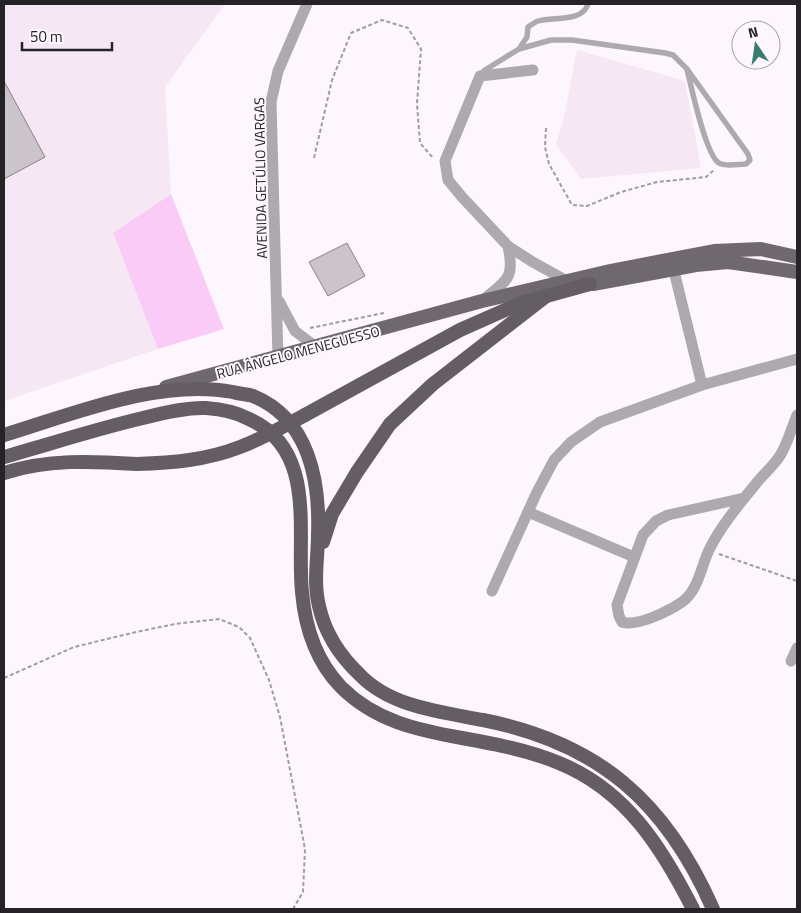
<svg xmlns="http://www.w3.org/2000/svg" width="801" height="913" viewBox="0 0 801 913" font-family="'Titillium Web',sans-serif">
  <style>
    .built { fill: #f5e7f4 }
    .green { fill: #fbcbf7 }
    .building { fill: #ccc4cb; stroke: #8a8389 }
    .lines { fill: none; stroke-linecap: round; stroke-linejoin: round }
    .path { stroke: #a19ca1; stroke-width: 2; stroke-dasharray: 4 2.5; stroke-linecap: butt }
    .service { stroke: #adaaad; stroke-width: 5.5 }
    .minor { stroke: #adaaad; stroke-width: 11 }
    .primary { stroke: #6f696e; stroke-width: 14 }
    .trunk { stroke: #645e63; stroke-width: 14 }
    .trunk-bridge { stroke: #645e63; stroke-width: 14 }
    .labels { text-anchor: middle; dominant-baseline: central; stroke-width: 4; stroke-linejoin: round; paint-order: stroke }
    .street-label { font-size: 14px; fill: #252325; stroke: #fef6fd }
  </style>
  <rect width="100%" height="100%" fill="#fef6fd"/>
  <!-- built -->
  <g class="built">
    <path d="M 4,4 L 225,4 L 165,87 L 171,194 L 113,233 L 158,349 L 4,401 Z"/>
    <path d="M 577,50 L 685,81 L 701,168 L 581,179 L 556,144 L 563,121 Z"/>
  </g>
  <!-- green -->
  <path class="green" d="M 171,194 L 224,329 L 158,349 L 113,233 Z"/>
  <!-- building -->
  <g class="building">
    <path d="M 4,81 L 45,157 L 4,179 Z"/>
    <path d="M 347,243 L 365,276 L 328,296 L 309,262 Z"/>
  </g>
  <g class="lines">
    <!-- path -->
    <g class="path">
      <path d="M 546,128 L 545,147 L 549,164 L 572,205 L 587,206 L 621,192 L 657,182 L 706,177 L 714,170"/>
      <path d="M 314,158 L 332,80 L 351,33 L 382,20 L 408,28 L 421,49 L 417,104 L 420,143 L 433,158"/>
      <path d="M 310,328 L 384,313"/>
      <path d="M 719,554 L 797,581"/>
      <path d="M 4,678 L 74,647 L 136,632 L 175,624 L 219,619 L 239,627 L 250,638 L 269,680 L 280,717 L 305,849 L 303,892 L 293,909"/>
    </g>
    <!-- service -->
    <g class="service">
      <path d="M 519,49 L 527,37 L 528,27 C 531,25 535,22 538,21 C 553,16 582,23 588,4"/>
      <path d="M 687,69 L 748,154 L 750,160 L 746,164 C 738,164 725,167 719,163 C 706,156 691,86 687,69 Z"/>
      <path d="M 480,75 L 485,70 L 519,49 L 551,40 L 572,40 L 665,53 L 673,55 L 687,69"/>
    </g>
    <!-- minor -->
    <g class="minor">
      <path d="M 533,70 L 480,76 L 445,161 L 448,180 L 462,197 L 508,246 L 531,261 L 567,281"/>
      <path d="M 672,263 L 702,385"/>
      <path d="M 483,300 C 507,280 515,279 508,246"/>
      <path d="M 279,301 L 295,331 L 316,347"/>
      <path d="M 278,358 L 271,102 L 278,71 L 307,4"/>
      <path d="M 744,498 L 668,515 L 656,521 L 643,535 L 617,605 L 619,616 L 622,622 C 637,627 669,611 682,602 C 699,590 701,565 710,548 C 722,524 742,501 759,480 C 766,472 776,463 781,454 C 788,442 792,427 797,415"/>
      <path d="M 528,512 L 634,557"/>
      <path d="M 492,591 L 537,492 L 554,460 L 571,442 L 600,422 L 702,385 L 797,359"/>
      <path d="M 791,661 L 797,648"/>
    </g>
    <!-- primary -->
    <g class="primary">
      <path d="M 593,284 L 696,265 L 728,262 L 797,272"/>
      <path d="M 166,387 L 482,301 L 610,271 L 714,251 L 761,249 L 797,257"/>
    </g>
    <!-- trunk -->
    <g class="trunk">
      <path d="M 305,415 L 460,330 L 521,303 L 590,284"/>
      <path d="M 4,435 C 73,414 160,378 233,392 C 239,394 247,394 253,396 C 309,419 320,481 318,535 C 318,558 313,582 319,606 C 325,634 339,655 360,675 C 391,707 441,712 483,720 C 599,743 666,802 713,909"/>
      <path d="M 4,457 C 50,444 96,429 143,418 C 162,413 186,407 206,408 C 221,409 236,412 249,419 C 318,450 296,533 302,592 C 305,627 316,661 341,687 C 375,721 417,730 462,738 C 495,744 528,750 559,763 C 626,790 662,848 693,909"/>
      <path d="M 4,473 C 47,459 92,461 137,464"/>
      <path d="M 323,542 L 332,514 L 357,472 L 390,424 L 433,384 L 545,297"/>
    </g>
    <!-- trunk-bridge -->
    <path class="trunk-bridge" d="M 137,464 C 172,463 207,460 240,447 C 262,439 284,426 305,415"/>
  </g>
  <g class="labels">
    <!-- street labels -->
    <g class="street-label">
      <text transform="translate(260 178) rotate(-91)">AVENIDA GETÚLIO VARGAS</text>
      <text transform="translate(298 352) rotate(-15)">RUA ÂNGELO MENEGUESSO</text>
    </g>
  </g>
  <!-- border -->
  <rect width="801" height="913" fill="none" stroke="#252325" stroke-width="10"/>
  <!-- north arrow -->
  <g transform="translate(756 45) rotate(347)"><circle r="24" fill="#fef6fd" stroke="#a7a2a7"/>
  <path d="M0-4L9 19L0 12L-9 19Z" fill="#387c6f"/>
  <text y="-8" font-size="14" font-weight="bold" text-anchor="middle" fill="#252325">N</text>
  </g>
  <!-- scale -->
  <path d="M22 42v8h90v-8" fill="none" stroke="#252325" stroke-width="2.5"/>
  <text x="30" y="42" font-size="15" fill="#252325" stroke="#fef6fd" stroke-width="4" paint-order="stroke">50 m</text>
</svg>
